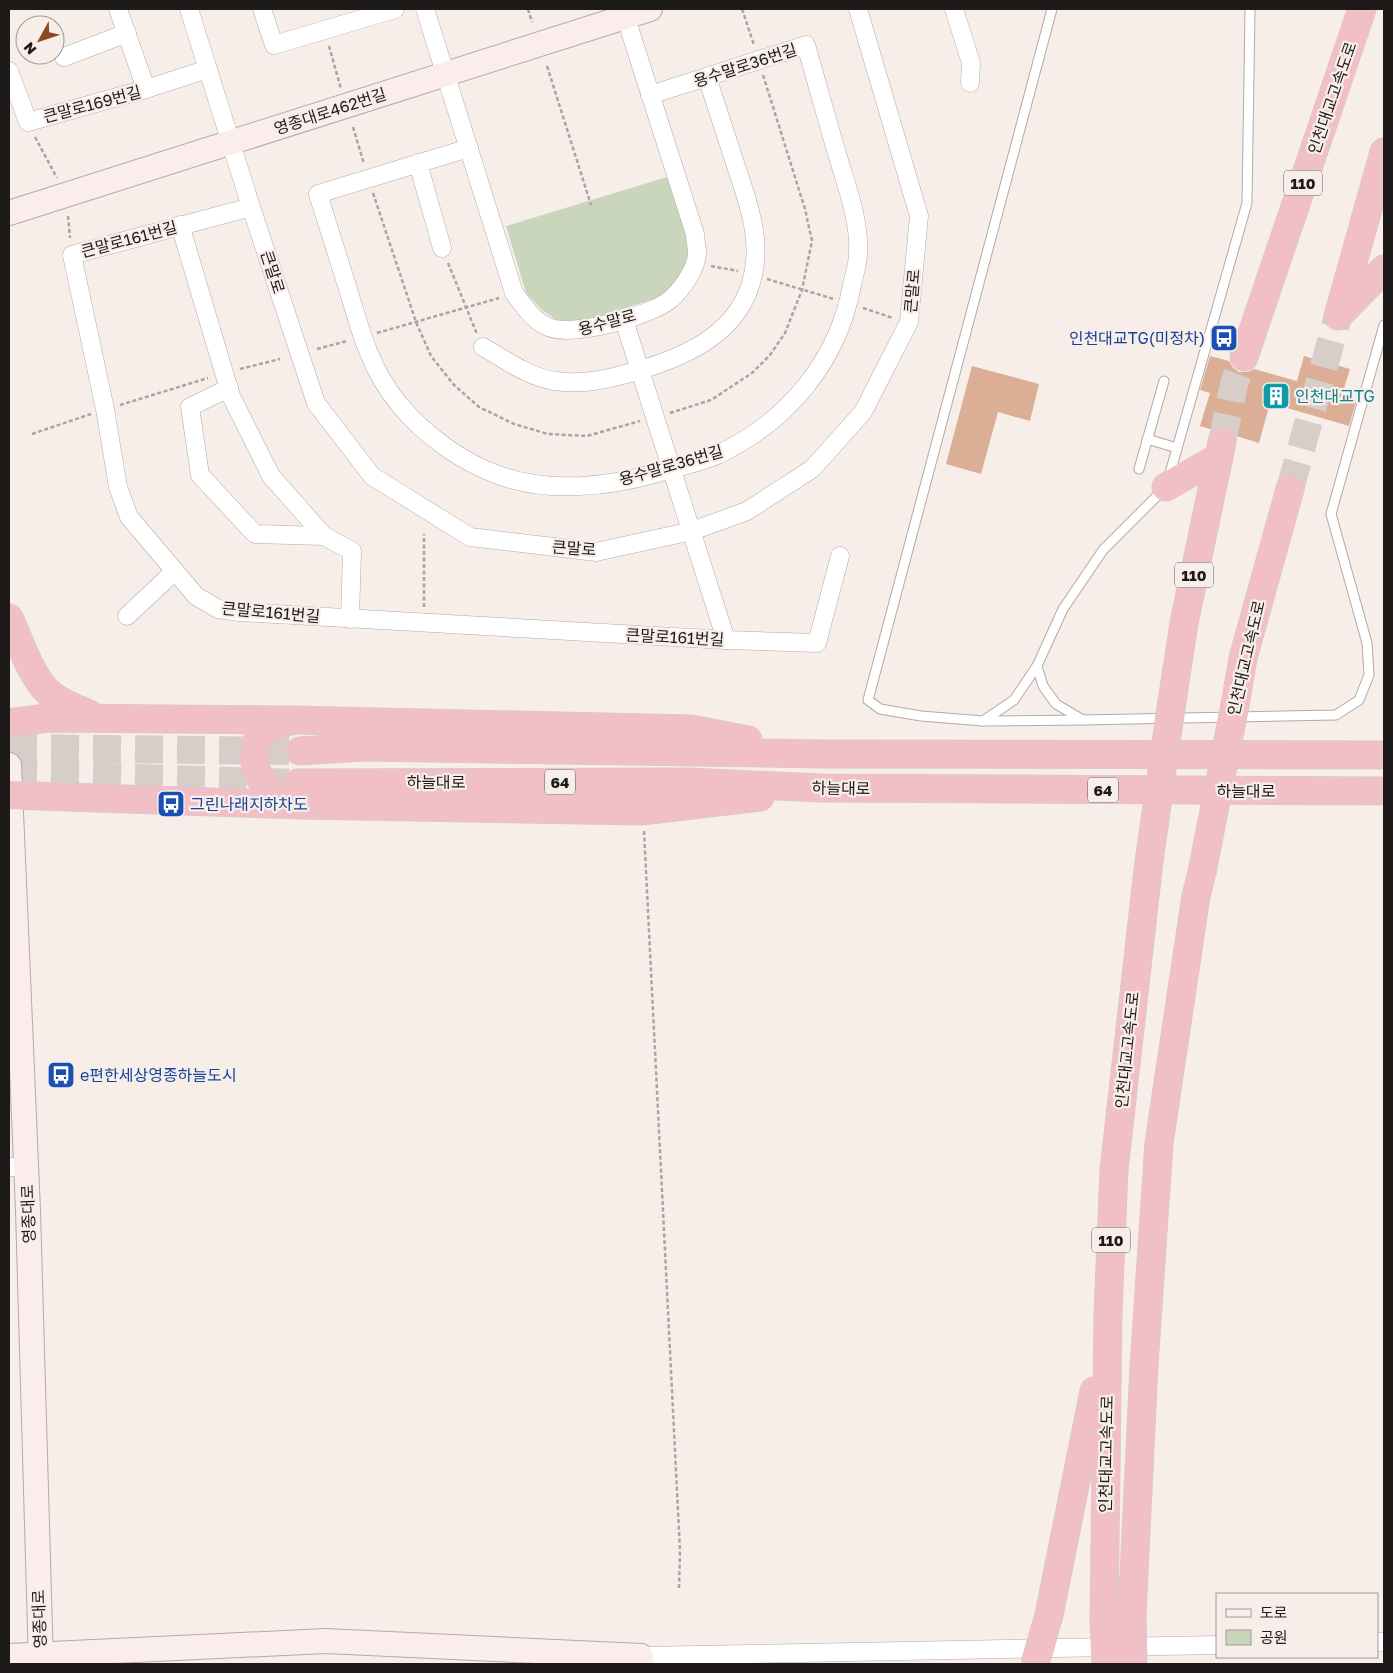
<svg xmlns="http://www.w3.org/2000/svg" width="1393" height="1673" viewBox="0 0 1393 1673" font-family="'Golos Text','Noto Sans KR',sans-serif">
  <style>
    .green { fill: #cad6bb }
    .building { fill: #dbaf96 }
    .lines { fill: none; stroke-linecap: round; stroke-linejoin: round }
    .highway-tunnel { stroke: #d7ceca; stroke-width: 28; stroke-dasharray: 28 14; stroke-linecap: butt }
    .lane-casing { stroke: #b3aaa6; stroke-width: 11 }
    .street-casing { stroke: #b3aaa6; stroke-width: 19 }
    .secondary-casing { stroke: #b3aaa6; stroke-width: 26 }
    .highway-casing { stroke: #cecdcc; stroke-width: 29 }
    .path { stroke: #aba4a0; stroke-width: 2.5; stroke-dasharray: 4 2.5; stroke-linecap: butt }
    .lane { stroke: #fff; stroke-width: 9 }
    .street { stroke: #fff; stroke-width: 18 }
    .secondary { stroke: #fbecee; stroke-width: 24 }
    .highway { stroke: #f1c0c7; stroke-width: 28 }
    .highway-bridge-casing { stroke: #cecdcc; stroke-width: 29; stroke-linecap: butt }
    .highway-bridge { stroke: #f1c0c7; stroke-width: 28 }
    .labels { text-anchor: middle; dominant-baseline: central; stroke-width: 4.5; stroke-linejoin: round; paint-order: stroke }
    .shield { fill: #f8eee9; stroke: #5f5a57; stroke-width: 1 }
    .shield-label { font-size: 15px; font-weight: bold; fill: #1e1a19 }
    .street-label { font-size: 16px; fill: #1e1a19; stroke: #f8eee9 }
    .transit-label { font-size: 16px; fill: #164399; stroke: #f8eee9; text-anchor: start }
    .culture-label { font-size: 16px; fill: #0d838f; stroke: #f8eee9; text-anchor: start }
  </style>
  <rect width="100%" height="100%" fill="#f8eee9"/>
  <!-- green -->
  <path class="green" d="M 670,176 L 689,241 L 688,261 L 677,283 L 659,297 L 587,321 L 558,321 L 542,310 L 526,293 L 506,226 Z"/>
  <!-- building -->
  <g class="building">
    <path d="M 1210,356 L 1229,361 L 1233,368 L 1239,372 L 1248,372 L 1254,369 L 1297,381 L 1304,356 L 1350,369 L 1341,398 L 1356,402 L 1349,426 L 1270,403 L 1259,443 L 1236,436 L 1232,430 L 1226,427 L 1213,430 L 1200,426 L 1210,393 L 1200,390 Z"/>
    <path d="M 972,366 L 1039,384 L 1030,421 L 998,412 L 981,474 L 946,464 Z"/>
  </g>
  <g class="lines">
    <!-- highway-tunnel -->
    <g class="highway-tunnel">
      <path d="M 1222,442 L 1234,384 L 1244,357"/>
      <path d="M 1290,489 L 1338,316"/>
      <path d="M 9,748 L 300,751"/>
      <path d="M 9,774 L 298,783"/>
    </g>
    <defs>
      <g id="lane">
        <path d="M 1052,9 L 868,700 L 880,709 L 921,716 L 983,721 L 1083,720"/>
        <path d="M 1250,9 L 1247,203 L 1166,487 L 1103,550 L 1063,609 L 1037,666 L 1043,686 L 1056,704 L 1083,720 L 1336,715 L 1359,700 L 1369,675 L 1367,643 L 1331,514 L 1384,325"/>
        <path d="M 1147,439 L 1177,448"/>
        <path d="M 1139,469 L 1164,381"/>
        <path d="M 983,721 L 1014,700 L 1037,666"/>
      </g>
      <g id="street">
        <path d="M 118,9 L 146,89"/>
        <path d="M 189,9 L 251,207 L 316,403 L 372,476 L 470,537 L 596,552 L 692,531 L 747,511 L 812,469 L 863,412 L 909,322 L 919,216 L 858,9"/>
        <path d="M 262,9 L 274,45 L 395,9"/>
        <path d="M 425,9 L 514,293 C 523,305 532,319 546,326 C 569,339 651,316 671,299 C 682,289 697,268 697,253 C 697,247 695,240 695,234 L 623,9"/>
        <path d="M 954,9 L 971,63 L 970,83"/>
        <path d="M 64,57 L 127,33"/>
        <path d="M 9,71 L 28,122 L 146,89 L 208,69"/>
        <path d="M 469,148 L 318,194 C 328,226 338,258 348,289 C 360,330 371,371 399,404 C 424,435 463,463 501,476 C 549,493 608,487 657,473 C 676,467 699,463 717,455 C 787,422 838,362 852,285 C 854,275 858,264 858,254 C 860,221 847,188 838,157 C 827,120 817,83 806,45 L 650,95"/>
        <path d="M 418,163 L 442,248"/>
        <path d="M 251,207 L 72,255 L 105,409 L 118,487 L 129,517 L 196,596 L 218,609 L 240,612 L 726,640 L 817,643 L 840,556"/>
        <path d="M 180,225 L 231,396 L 271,476 L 324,536 L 352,551 L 350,619"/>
        <path d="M 624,320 L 726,640"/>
        <path d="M 483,347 C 506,360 528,377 555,381 C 584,385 609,379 637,371 C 688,356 741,332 753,275 C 762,236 746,197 734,160 C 725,133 716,105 707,77"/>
        <path d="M 229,388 L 190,407 L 200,475 L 255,534 L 324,536"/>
        <path d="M 127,616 L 175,571"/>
        <path d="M 9,1167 L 26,1167"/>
        <path d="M 1377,1642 L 1384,1642"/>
        <path d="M 641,1656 L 1217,1645"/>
      </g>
      <g id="secondary">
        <path d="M 9,213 L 650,9"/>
        <path d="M 9,765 L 28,1211 L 41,1664"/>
        <path d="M 9,1656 L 326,1641 L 641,1656 L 641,1664"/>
      </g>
      <g id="highway">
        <path d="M 1341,313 L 1384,269"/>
        <path d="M 1338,316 L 1384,152"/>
        <path d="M 1244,357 L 1362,9"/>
        <path d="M 1166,487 L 1219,457"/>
        <path d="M 9,618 C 20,641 29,672 47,691 C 58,703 77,708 91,715"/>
        <path d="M 1235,705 L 1243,658 L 1290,489"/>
        <path d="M 1171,708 L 1184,623 L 1222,442"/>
        <path d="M 290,721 C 282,724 271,726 265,731 C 247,744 254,773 266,787 C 274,796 286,799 297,803"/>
        <path d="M 9,723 L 47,718 L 294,720 L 691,729 L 748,740"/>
        <path d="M 300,751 L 363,747 L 823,754 L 1384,755"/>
        <path d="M 298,783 L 689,782 L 821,788 L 1384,791"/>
        <path d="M 9,795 L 301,805 L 641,811 L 760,797"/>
        <path d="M 1049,1615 L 1094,1391"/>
        <path d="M 1132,1615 L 1144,1366 L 1159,1143 L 1196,896 L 1202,872"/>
        <path d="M 1104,1620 L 1108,1313 L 1114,1170 L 1149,861"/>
      </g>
    </defs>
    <!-- lane casing -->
    <use href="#lane" class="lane-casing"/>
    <!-- street casing -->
    <use href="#street" class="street-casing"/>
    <!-- secondary casing -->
    <use href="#secondary" class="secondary-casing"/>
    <!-- highway casing -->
    <use href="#highway" class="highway-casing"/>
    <!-- path -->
    <g class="path">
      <path d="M 528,9 L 532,22"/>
      <path d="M 742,9 L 754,45"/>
      <path d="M 329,46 L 341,89"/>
      <path d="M 547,66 L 591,205"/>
      <path d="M 353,127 L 364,164"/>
      <path d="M 35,137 L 57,178"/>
      <path d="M 373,193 L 416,322 L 431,356 L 454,385 L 479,407 L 514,424 L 548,434 L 587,436 L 640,421"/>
      <path d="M 68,216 L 70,238"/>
      <path d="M 448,263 L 477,334"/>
      <path d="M 711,266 L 738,271"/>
      <path d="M 767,279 L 834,299"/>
      <path d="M 863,308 L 893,318"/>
      <path d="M 377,333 L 499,298"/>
      <path d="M 317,349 L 347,341"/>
      <path d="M 240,369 L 280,359"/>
      <path d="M 120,405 L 208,378"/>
      <path d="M 670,413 L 711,400 L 752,373 L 770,355 L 785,333 L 802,290 L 812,241 L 805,209 L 763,75"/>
      <path d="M 32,434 L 91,414"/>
      <path d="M 424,607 L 424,534"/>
      <path d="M 644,831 L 680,1551 L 679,1588"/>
    </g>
    <!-- lane -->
    <use href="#lane" class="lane"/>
    <!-- street -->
    <use href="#street" class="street"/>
    <!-- secondary -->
    <use href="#secondary" class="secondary"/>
    <!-- highway -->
    <use href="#highway" class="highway"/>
    <defs>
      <g id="highway-bridge">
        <path d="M 1149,861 L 1171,708"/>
        <path d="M 1202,872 L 1235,705"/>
        <path d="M 1132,1615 L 1133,1664"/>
        <path d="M 1104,1620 L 1106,1664"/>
        <path d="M 1035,1664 L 1049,1615"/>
      </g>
    </defs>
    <!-- highway-bridge casing -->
    <use href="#highway-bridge" class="highway-bridge-casing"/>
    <!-- highway-bridge -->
    <use href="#highway-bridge" class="highway-bridge"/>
  </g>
  <!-- icons -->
  <defs>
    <symbol id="bus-square" viewBox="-11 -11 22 22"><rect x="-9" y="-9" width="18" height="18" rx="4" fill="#1a4fb4" stroke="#f8eee9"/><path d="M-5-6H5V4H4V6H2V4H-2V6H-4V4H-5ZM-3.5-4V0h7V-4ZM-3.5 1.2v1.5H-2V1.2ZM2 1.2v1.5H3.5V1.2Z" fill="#fff"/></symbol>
    <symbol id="building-square" viewBox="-11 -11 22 22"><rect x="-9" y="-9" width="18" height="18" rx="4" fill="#0f9aa8" stroke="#f8eee9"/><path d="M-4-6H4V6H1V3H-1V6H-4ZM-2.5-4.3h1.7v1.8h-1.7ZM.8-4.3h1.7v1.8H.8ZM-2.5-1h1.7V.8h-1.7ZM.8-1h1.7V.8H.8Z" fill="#fff"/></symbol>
  </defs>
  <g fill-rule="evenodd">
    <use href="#bus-square" x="1208" y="322" width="32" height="32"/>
    <use href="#building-square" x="1260" y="380" width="32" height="32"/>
    <use href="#bus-square" x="155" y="788" width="32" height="32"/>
    <use href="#bus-square" x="45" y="1059" width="32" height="32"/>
  </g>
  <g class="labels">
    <!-- shield labels -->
    <g class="shield">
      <rect x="1284" y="170.5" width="38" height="25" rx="4"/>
      <rect x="1175" y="562.5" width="38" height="25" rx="4"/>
      <rect x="545" y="769.5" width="30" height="25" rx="4"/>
      <rect x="1088" y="777.5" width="30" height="25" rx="4"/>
      <rect x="1092" y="1227.5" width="38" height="25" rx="4"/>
    </g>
    <g class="shield-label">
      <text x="1303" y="183">110</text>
      <text x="1194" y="575">110</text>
      <text x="560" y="782">64</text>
      <text x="1103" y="790">64</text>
      <text x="1111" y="1240">110</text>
    </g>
    <!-- street labels -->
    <g class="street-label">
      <text transform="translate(745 65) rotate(-18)">용수말로36번길</text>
      <text transform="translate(1332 98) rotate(-71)">인천대교고속도로</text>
      <text transform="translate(92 104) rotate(-15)">큰말로169번길</text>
      <text transform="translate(330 111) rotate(-18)">영종대로462번길</text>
      <text transform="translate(129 239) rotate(-15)">큰말로161번길</text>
      <text transform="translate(273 272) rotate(72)">큰말로</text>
      <text transform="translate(912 291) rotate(-85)">큰말로</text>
      <text transform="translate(607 322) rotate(-15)">용수말로</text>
      <text transform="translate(671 465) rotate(-16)">용수말로36번길</text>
      <text transform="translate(574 548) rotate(4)">큰말로</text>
      <text transform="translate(271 612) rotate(5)">큰말로161번길</text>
      <text transform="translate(675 637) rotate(3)">큰말로161번길</text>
      <text transform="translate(1246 658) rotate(-77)">인천대교고속도로</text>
      <text x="436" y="782">하늘대로</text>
      <text transform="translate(841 788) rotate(1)">하늘대로</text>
      <text x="1246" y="791">하늘대로</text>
      <text transform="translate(1127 1050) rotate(-84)">인천대교고속도로</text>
      <text transform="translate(28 1214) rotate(-92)">영종대로</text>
      <text transform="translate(1106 1454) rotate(-89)">인천대교고속도로</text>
      <text transform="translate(39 1619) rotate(-92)">영종대로</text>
    </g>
    <!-- transit labels -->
    <g class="transit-label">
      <text x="1205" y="338" text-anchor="end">인천대교TG(미정차)</text>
      <text x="190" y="804">그린나래지하차도</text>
      <text x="80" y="1075">e편한세상영종하늘도시</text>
    </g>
    <!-- culture labels -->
    <g class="culture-label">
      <text x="1295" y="396">인천대교TG</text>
    </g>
  </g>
  <!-- border -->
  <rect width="1393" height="1673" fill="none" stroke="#1e1a19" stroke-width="20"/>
  <!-- legend -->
  <rect x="1216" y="1593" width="162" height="65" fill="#f8eee9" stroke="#a19996"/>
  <rect x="1226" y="1609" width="25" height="8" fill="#fbecee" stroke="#a19996"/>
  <text x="1260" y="1618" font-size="15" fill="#1e1a19">도로</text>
  <rect x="1226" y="1630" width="25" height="15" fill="#cad6bb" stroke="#a19996"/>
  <text x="1260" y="1643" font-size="15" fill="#1e1a19">공원</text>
  <!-- north arrow -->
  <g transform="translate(40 40) rotate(230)"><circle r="24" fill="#f8eee9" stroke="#a19996"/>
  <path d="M0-4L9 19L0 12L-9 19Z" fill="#8f4921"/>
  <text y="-8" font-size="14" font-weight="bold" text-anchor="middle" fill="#1e1a19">N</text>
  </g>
</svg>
